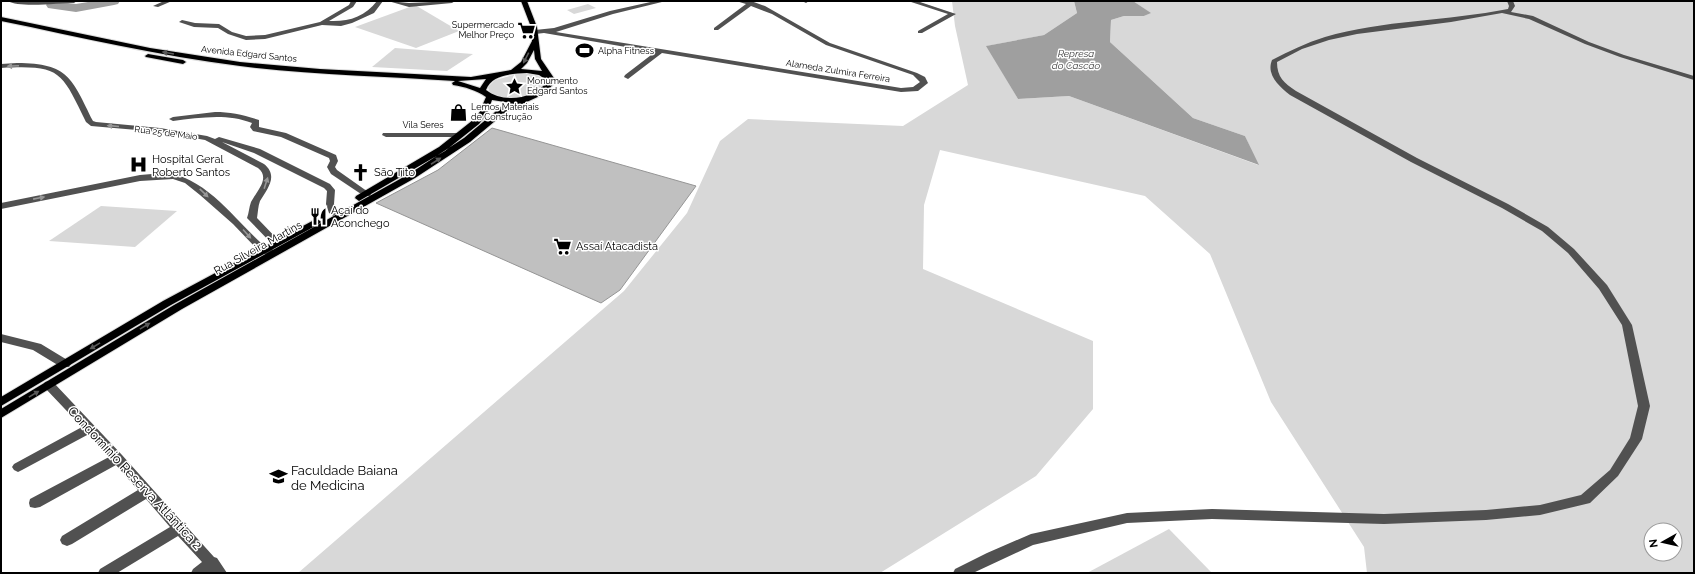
<svg xmlns="http://www.w3.org/2000/svg" width="1695" height="574" viewBox="0 0 1695 574" font-family="Raleway,sans-serif">
  <style>
    .green { fill: #d8d8d8; fill-rule: evenodd }
    .water { fill: #9f9f9f }
    .lines { fill: none; stroke-linecap: round; stroke-linejoin: round }
    .river { fill: #9f9f9f; fill-rule: evenodd }
    .building { fill: #c0c0c0; stroke: #959595 }
    .major-casing { stroke: #dbdbdb; stroke-width: 2 }
    .minor { fill: #515151; fill-rule: evenodd }
    .major { fill: #000; fill-rule: evenodd }
    .oneway { fill: #595959 }
    .oneway2 { fill: #979797 }
    .labels { text-anchor: middle; dominant-baseline: central; stroke-width: 3; stroke-linejoin: round; paint-order: stroke }
    .far-poi-label { font-size: 9px; fill: #000; stroke: #fff; text-anchor: start }
    .far-street-label { font-size: 9px; fill: #000; stroke: #fff }
    .far-water-label { font-size: 10px; font-style: italic; fill: #404040; stroke: #fff }
    .poi-label { font-size: 11px; fill: #000; stroke: #fff; text-anchor: start }
    .street-label { font-size: 11px; fill: #000; stroke: #fff }
    .near-poi-label { font-size: 13px; fill: #000; stroke: #fff; text-anchor: start }
    .near-street-label { font-size: 13px; fill: #000; stroke: #fff }
  </style>
  <rect width="100%" height="100%" fill="#fff"/>
  <!-- green -->
  <g class="green">
    <path d="M 952,1 L 1074,1 L 1077,13 L 1044,35 L 987,46 L 1018,99 L 1069,96 L 1258,165 L 1245,136 L 1193,118 L 1110,42 L 1111,20 L 1124,16 L 1144,16 L 1150,13 L 1133,1 L 1694,1 L 1694,573 L 1367,573 L 1364,547 L 1271,402 L 1210,254 L 1145,196 L 940,150 L 924,205 L 923,269 L 1093,341 L 1093,409 L 1036,476 L 880,573 L 298,573 L 624,291 L 687,213 L 720,141 L 748,119 L 903,126 L 968,85 L 955,26 ZM 1651,530 L 1675,530 L 1675,554 L 1651,554 Z"/>
    <path d="M 588,4 L 596,8 L 574,14 L 567,10 Z"/>
    <path d="M 415,5 L 459,31 L 416,48 L 355,27 Z"/>
    <path d="M 395,48 L 473,54 L 447,71 L 372,67 Z"/>
    <path d="M 517,74 L 533,74 L 543,78 L 545,84 C 534,98 502,104 489,91 L 488,87 L 495,80 Z"/>
    <path d="M 101,206 L 177,211 L 135,247 L 49,241 Z"/>
    <path d="M 1169,529 L 1212,573 L 1087,573 Z"/>
  </g>
  <!-- water -->
  <path class="water" d="M 1074,1 L 1133,1 L 1151,13 L 1144,16 L 1124,16 L 1111,20 L 1110,42 L 1193,118 L 1245,136 L 1259,165 L 1069,96 L 1018,99 L 986,46 L 1044,35 L 1077,13 Z"/>
  <g class="lines">
    <!-- river -->
    <path class="river" d="M 52,1 L 76,4 L 94,1 L 120,1 L 118,4 L 114,5 L 76,12 L 48,8 L 46,5 L 48,2 Z"/>
  </g>
  <!-- building -->
  <path class="building" d="M 492,128 L 696,186 L 620,290 L 601,303 L 376,203 L 438,170 Z"/>
  <g class="lines">
    <defs>
      <g id="major">
        <path d="M 521,1 L 527,1 L 537,27 L 541,59 L 556,81 L 549,89 L 542,95 L 507,111 L 470,142 L 415,178 L 182,309 L 1,418 L 1,409 L 174,305 L 409,174 L 464,138 L 501,107 L 511,103 L 492,100 L 487,114 L 479,124 L 445,151 L 359,201 L 355,198 L 356,196 L 439,147 L 473,120 L 479,113 L 486,97 C 476,90 465,87 453,85 L 452,83 L 455,81 C 383,76 311,75 240,66 C 159,56 80,37 1,21 L 1,17 L 150,48 L 240,62 L 320,69 L 471,77 L 511,70 L 521,62 L 532,41 L 531,27 ZM 534,50 L 535,59 L 542,71 L 521,69 L 527,63 ZM 527,73 L 539,75 L 548,81 C 534,99 504,104 486,90 C 492,74 512,74 527,73 ZM 486,79 L 480,88 L 458,81 Z"/>
        <path d="M 148,54 L 183,60 L 186,62 L 183,64 L 146,57 L 145,56 Z"/>
        <path d="M 316,219 L 319,220 L 321,222 L 319,224 L 171,305 L 1,406 L 1,397 L 163,301 Z"/>
      </g>
    </defs>
    <!-- major casing -->
    <use href="#major" class="major-casing"/>
    <!-- minor -->
    <g class="minor">
      <path d="M 8,1 L 77,1 L 74,3 C 60,3 18,8 8,1 Z"/>
      <path d="M 164,1 L 172,1 L 158,7 L 153,6 Z"/>
      <path d="M 351,1 L 357,1 L 353,7 L 329,21 C 348,22 365,17 377,1 L 383,1 L 374,13 L 352,23 L 341,26 L 322,25 L 265,39 L 246,40 L 228,34 L 218,28 L 194,27 L 179,22 L 182,20 L 195,23 L 219,24 L 232,32 L 246,36 L 265,35 L 320,22 L 349,5 Z"/>
      <path d="M 388,1 L 409,3 L 455,1 L 452,3 L 409,7 Z"/>
      <path d="M 655,1 L 666,1 L 613,14 L 556,32 L 901,88 L 913,87 L 920,82 L 913,75 L 826,45 L 772,14 L 751,6 L 718,30 L 714,30 L 714,28 L 746,4 L 736,1 L 751,1 L 765,6 L 830,43 L 917,73 L 925,77 L 928,83 L 918,91 L 901,92 L 662,53 L 628,79 L 624,77 L 625,75 L 655,52 L 544,33 L 535,34 L 532,32 L 535,30 L 554,28 L 610,11 Z"/>
      <path d="M 802,1 L 809,1 L 806,3 Z"/>
      <path d="M 908,1 L 917,1 L 956,14 L 922,33 L 918,33 L 918,31 L 948,14 Z"/>
      <path d="M 1507,1 L 1513,1 L 1515,6 L 1511,12 L 1533,16 L 1589,42 L 1624,55 L 1694,76 L 1694,80 L 1620,57 L 1585,44 L 1529,19 L 1502,13 L 1451,22 L 1357,34 L 1329,40 L 1302,49 L 1277,62 C 1277,77 1284,83 1296,91 L 1417,158 L 1508,204 L 1548,227 L 1574,249 L 1607,285 L 1632,325 L 1650,406 L 1642,439 L 1618,476 L 1590,503 L 1540,515 L 1486,520 L 1384,524 L 1212,519 L 1127,523 L 1033,545 L 973,573 L 953,573 L 955,569 L 987,553 L 1031,534 L 1127,513 L 1212,509 L 1384,514 L 1486,510 L 1540,505 L 1581,495 L 1610,470 L 1630,438 L 1638,406 L 1622,325 L 1599,289 L 1568,253 L 1542,231 L 1502,208 L 1411,162 L 1290,95 C 1279,86 1266,75 1272,60 C 1289,51 1306,43 1325,37 C 1382,20 1448,21 1508,9 L 1509,6 Z"/>
      <path d="M 17,63 C 69,63 72,79 93,121 L 96,122 L 160,128 L 207,136 L 215,139 L 219,137 L 260,149 L 330,184 L 335,190 L 334,204 L 337,213 L 333,216 L 329,213 L 326,204 L 327,191 L 324,188 L 254,153 L 222,142 L 264,164 C 279,176 267,189 260,201 C 258,206 258,212 257,218 L 281,243 L 276,246 L 273,245 L 247,218 C 249,213 249,207 251,202 C 256,192 271,178 258,168 L 205,140 L 160,132 L 91,126 L 86,122 C 61,71 61,65 1,68 L 1,64 Z"/>
      <path d="M 215,112 C 230,112 244,115 259,120 L 259,127 L 286,133 L 336,155 L 338,161 L 335,167 L 337,170 L 371,194 L 370,196 L 364,196 L 331,174 L 327,167 L 330,161 L 329,158 L 281,137 L 253,131 L 250,127 L 252,123 C 226,113 199,118 173,121 L 169,119 L 173,117 Z"/>
      <path d="M 383,133 L 460,133 L 464,135 L 460,137 L 386,137 L 382,135 Z"/>
      <path d="M 164,173 C 203,175 233,217 260,242 C 265,247 273,248 278,253 L 276,255 L 273,256 L 265,254 L 257,249 L 233,224 L 200,195 L 185,183 L 173,179 L 140,181 L 1,209 L 1,203 L 140,175 Z"/>
      <path d="M 1,334 L 41,344 L 69,361 L 71,364 L 69,367 L 61,367 L 33,350 L 1,342 Z"/>
      <path d="M 49,381 L 53,382 L 122,455 L 182,522 L 186,523 L 187,527 L 214,557 L 217,558 L 227,573 L 211,573 L 210,572 L 208,573 L 191,573 L 193,569 L 202,562 L 178,536 L 117,573 L 98,573 L 100,569 L 170,527 L 146,499 L 72,544 L 67,546 L 62,544 L 60,540 L 62,536 L 138,490 L 116,465 L 40,507 L 35,508 L 30,507 L 29,503 L 30,499 L 109,457 L 89,434 L 22,470 L 18,472 L 14,470 L 12,467 L 14,464 L 82,427 L 45,388 L 43,385 L 45,382 Z"/>
    </g>
    <!-- major -->
    <use href="#major" class="major"/>
  </g>
  <!-- one-way arrows -->
  <defs><path id="oneway-solid" d="M-6-.8H1V-3.2L6.5 0L1 3.2V.8H-6Z"/></defs>
  <g class="oneway">
    <use href="#oneway-solid" transform="translate(168 53) rotate(-170)"/>
    <use href="#oneway-solid" transform="translate(526 58) rotate(117)"/>
    <use href="#oneway-solid" transform="translate(436 161) rotate(-33)"/>
    <use href="#oneway-solid" transform="translate(145 326) rotate(-31)"/>
    <use href="#oneway-solid" transform="translate(95 346) rotate(149)"/>
    <use href="#oneway-solid" transform="translate(34 394) rotate(-31)"/>
  </g>
  <g class="oneway2">
    <use href="#oneway-solid" transform="translate(13 66) rotate(178)"/>
    <use href="#oneway-solid" transform="translate(113 126) rotate(-175)"/>
    <use href="#oneway-solid" transform="translate(266 183) rotate(-72)"/>
    <use href="#oneway-solid" transform="translate(204 193) rotate(44)"/>
    <use href="#oneway-solid" transform="translate(39 198) rotate(-11)"/>
    <use href="#oneway-solid" transform="translate(247 234) rotate(48)"/>
  </g>
  <!-- icons -->
  <defs>
    <symbol id="supermarket-bare" viewBox="-9 -9 18 18"><path d="M-6-5.5h2.5l.6 2H6L4.5 2H-2.5L-4.4-4H-6ZM-1.5 3.2a1.3 1.3 0 1 0 .1 0ZM3 3.2a1.3 1.3 0 1 0 .1 0Z" fill="#000" stroke="#fff" stroke-width="2.5" paint-order="stroke"/></symbol>
    <symbol id="stadium-bare" viewBox="-9 -9 18 18"><path d="M0-5a6.5 5 0 1 0 0 10a6.5 5 0 1 0 0-10ZM-3.5-1.8h7v3.6h-7Z" fill="#000" stroke="#fff" stroke-width="2.5" paint-order="stroke"/></symbol>
    <symbol id="sight-bare" viewBox="-9 -9 18 18"><path d="M0-6L1.8-2.2L6-1.7L2.9 1.2L3.7 5.4L0 3.3L-3.7 5.4L-2.9 1.2L-6-1.7L-1.8-2.2Z" fill="#000" stroke="#fff" stroke-width="2.5" paint-order="stroke"/></symbol>
    <symbol id="shop-bare" viewBox="-9 -9 18 18"><path d="M-5-2.5h2.3a2.7 3.5 0 0 1 5.4 0H5L5.5 6h-11ZM-1.5-2.5h3a1.5 2.3 0 0 0-3 0Z" fill="#000" stroke="#fff" stroke-width="2.5" paint-order="stroke"/></symbol>
    <symbol id="hospital-bare" viewBox="-9 -9 18 18"><path d="M-5-5h3v3.5h4V-5h3V5h-3V1.5h-4V5h-3Z" fill="#000" stroke="#fff" stroke-width="2.5" paint-order="stroke"/></symbol>
    <symbol id="church-bare" viewBox="-9 -9 18 18"><path d="M-1.2-6h2.4v3.5h3.3v2.4h-3.3V6h-2.4V-.1h-3.3v-2.4h3.3Z" fill="#000" stroke="#fff" stroke-width="2.5" paint-order="stroke"/></symbol>
    <symbol id="restaurant-bare" viewBox="-9 -9 18 18"><path d="M-5-6h1v4h1v-4h1v4h1v-4h1v5L-1.5 .5V6h-2V.5L-5-1ZM5-6V6H3V1.5H1.5Q1.5-4 5-6Z" fill="#000" stroke="#fff" stroke-width="2.5" paint-order="stroke"/></symbol>
    <symbol id="university-bare" viewBox="-9 -9 18 18"><path d="M0-5L7-2L0 1L-7-2ZM-4 1L0 2.5L4 1V4Q0 6-4 4Z" fill="#000" stroke="#fff" stroke-width="2.5" paint-order="stroke"/></symbol>
  </defs>
  <g fill-rule="evenodd">
    <use href="#supermarket-bare" x="514" y="18" width="25" height="25"/>
    <use href="#stadium-bare" x="572" y="38" width="25" height="25"/>
    <use href="#sight-bare" x="502" y="74" width="25" height="25"/>
    <use href="#shop-bare" x="446" y="100" width="25" height="25"/>
    <use href="#hospital-bare" x="126" y="152" width="25" height="25"/>
    <use href="#church-bare" x="348" y="160" width="25" height="25"/>
    <use href="#restaurant-bare" x="306" y="204" width="25" height="25"/>
    <use href="#supermarket-bare" x="550" y="234" width="25" height="25"/>
    <use href="#university-bare" x="266" y="464" width="25" height="25"/>
  </g>
  <g class="labels">
    <!-- far-poi labels -->
    <g class="far-poi-label">
      <text x="514" y="25" text-anchor="end">Supermercado<tspan x="514" dy="10">Melhor Preço</tspan></text>
      <text x="598" y="51">Alpha Fitness</text>
      <text x="527" y="81">Monumento<tspan x="527" dy="10">Edgard Santos</tspan></text>
      <text x="471" y="107">Lemos Materiais<tspan x="471" dy="10">de Construção</tspan></text>
    </g>
    <!-- far-street labels -->
    <g class="far-street-label">
      <text transform="translate(249 54) rotate(6)">Avenida Edgard Santos</text>
      <text transform="translate(838 71) rotate(9)">Alameda Zulmira Ferreira</text>
      <text x="423" y="125">Vila Seres</text>
      <text transform="translate(166 133) rotate(7)">Rua 25 de Maio</text>
    </g>
    <!-- far-water labels -->
    <g class="far-water-label">
      <text x="1076" y="53">Represa<tspan x="1076" dy="12">do Cascão</tspan></text>
    </g>
    <!-- poi labels -->
    <g class="poi-label">
      <text x="152" y="159">Hospital Geral<tspan x="152" dy="13">Roberto Santos</tspan></text>
      <text x="374" y="172">São Tito</text>
      <text x="331" y="210">Açaí do<tspan x="331" dy="13">Aconchego</tspan></text>
      <text x="576" y="246">Assaí Atacadista</text>
    </g>
    <!-- street labels -->
    <g class="street-label">
      <text transform="translate(258 248) rotate(-29)">Rua Silveira Martins</text>
    </g>
    <!-- near-poi labels -->
    <g class="near-poi-label">
      <text x="291" y="470">Faculdade Baiana<tspan x="291" dy="15">de Medicina</tspan></text>
    </g>
    <!-- near-street labels -->
    <g class="near-street-label">
      <text transform="translate(135 478) rotate(47)">Condomínio Reserva Atlântica 2</text>
    </g>
  </g>
  <!-- border -->
  <rect width="1695" height="574" fill="none" stroke="#000000" stroke-width="4"/>
  <!-- north arrow -->
  <g transform="translate(1663 542) rotate(262)"><circle r="19" fill="#ffffff" stroke="#999999"/>
  <path d="M0-3L7 15L0 10L-7 15Z" fill="#000000"/>
  <text y="-6" font-size="11" font-weight="bold" text-anchor="middle" fill="#000000">N</text>
  </g>
</svg>
